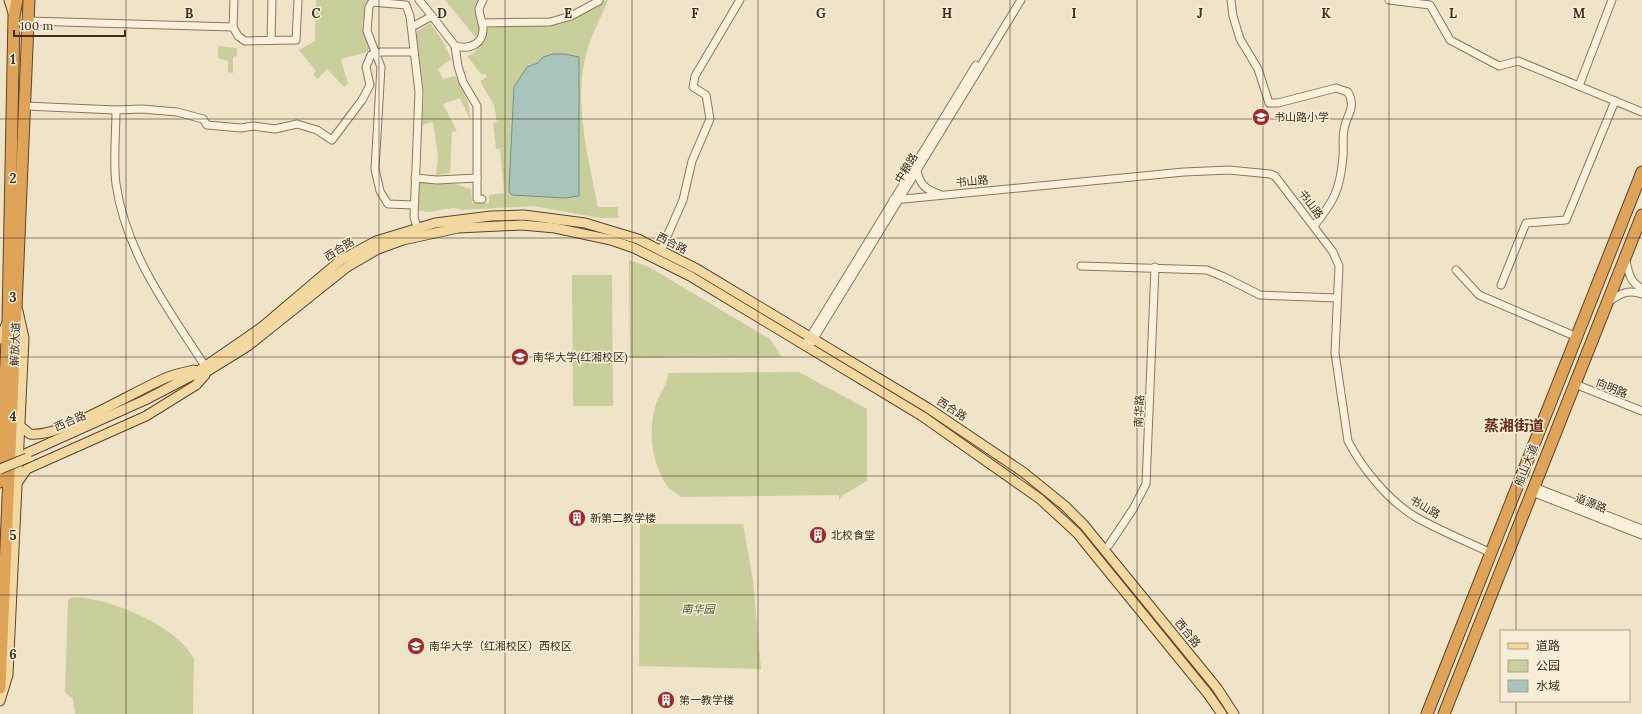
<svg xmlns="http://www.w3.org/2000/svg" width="1642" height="714" viewBox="0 0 1642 714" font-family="Lora,'Noto Sans SC',serif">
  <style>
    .green { fill: #c9cf9b }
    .water { fill: #a9c4bc; stroke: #6f938a }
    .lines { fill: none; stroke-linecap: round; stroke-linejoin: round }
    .minor-casing { stroke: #8d765c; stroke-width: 9 }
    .major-casing { stroke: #5b4430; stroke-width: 11 }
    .highway-casing { stroke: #5b4430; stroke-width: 13 }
    .minor { stroke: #faf1dc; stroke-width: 7 }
    .major { stroke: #f3d9a0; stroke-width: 9 }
    .highway { stroke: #e0a458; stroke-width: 11 }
    .major-bridge-casing { stroke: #5b4430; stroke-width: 11; stroke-linecap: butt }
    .major-bridge { stroke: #f3d9a0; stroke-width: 9 }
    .grid { fill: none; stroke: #3d2e20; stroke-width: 1; stroke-opacity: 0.55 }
    .labels { text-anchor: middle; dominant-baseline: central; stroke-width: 3; stroke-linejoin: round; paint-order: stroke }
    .poi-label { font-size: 11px; fill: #3d2e20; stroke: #f7eed8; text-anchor: start }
    .street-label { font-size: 11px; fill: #3d2e20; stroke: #f7eed8 }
    .park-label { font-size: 11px; font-style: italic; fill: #4d5a26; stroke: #f7eed8 }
    .district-label { font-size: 15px; font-weight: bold; fill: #6b2e1e; stroke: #f7eed8 }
    .grid-label { font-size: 13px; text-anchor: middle; font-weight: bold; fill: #3d2e20; stroke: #f7eed8; stroke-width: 3; stroke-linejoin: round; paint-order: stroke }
  </style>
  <rect width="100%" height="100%" fill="#f0e4c8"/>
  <!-- green -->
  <g class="green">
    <path d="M 316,0 L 371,0 L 366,3 L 362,25 L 371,51 L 341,59 L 348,84 L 344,87 L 327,69 L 318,79 L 313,75 L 316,71 L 299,50 L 315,41 Z"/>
    <path d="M 445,0 L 481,0 L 480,33 L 473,44 L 462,45 L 476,38 Z"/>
    <path d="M 606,0 L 608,0 C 602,16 593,31 588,48 C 572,97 588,157 598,207 L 618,207 L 618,218 L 600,218 L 533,206 L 462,210 C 448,204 434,216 418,210 L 420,182 L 455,184 L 471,189 L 472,203 L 489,203 L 489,195 L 504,193 L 500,149 L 496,149 L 493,123 L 497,122 L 494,105 L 480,81 L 487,77 L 485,73 L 482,75 L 467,56 C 479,54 483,37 486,27 L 491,25 L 527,26 L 559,24 Z"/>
    <path d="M 430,23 L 444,43 L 451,59 L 438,69 L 443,79 L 455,76 C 466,87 469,105 471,121 L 460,98 L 443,104 L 457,131 L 452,132 L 450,173 L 436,175 L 438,157 L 433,122 L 422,125 L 424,95 L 416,32 Z"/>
    <path d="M 218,46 L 237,48 L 237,56 L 233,57 L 233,73 L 228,72 L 228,61 L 218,58 Z"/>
    <path d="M 629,260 L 649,267 L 770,339 L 782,357 L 630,358 Z"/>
    <path d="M 572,275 L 612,275 L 613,406 L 573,406 Z"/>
    <path d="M 799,372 L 867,409 L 867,481 L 843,495 L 839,500 L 839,495 L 681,497 C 678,493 670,491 666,484 C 651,461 648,429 656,404 C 660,393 668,384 668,373 Z"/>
    <path d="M 640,524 L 743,524 L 753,580 L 761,669 L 639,666 Z"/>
    <path d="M 73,597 C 109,598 177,625 194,659 L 193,714 L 75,714 L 73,699 L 65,692 L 68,600 Z"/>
  </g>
  <!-- water -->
  <path class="water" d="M 553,54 L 565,54 L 579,57 L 579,196 L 565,198 L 512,195 L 509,192 L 509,188 L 514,87 L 527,67 L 538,63 L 543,57 Z"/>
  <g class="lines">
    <defs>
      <g id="minor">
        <path d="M 1231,0 L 1233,16 L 1240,39 L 1258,69 L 1269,103 L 1278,103 L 1336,88 L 1348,92 C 1357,109 1346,114 1344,130 C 1342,139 1344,148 1343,157 C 1340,190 1334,201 1314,226"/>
        <path d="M 1389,0 L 1430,5 L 1450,40 L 1499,66 L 1518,61 L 1642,112"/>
        <path d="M 432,16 L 455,46 L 458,66 L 463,82 L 477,106 L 477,199 L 482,199"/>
        <path d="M 29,21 L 233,27 L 234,0"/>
        <path d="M 482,23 L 550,22 L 571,16 L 599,1"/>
        <path d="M 233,27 L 238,36 L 245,41 L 296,40 L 298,0"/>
        <path d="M 412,27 L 432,16 L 419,0"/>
        <path d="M 271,40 L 272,0"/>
        <path d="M 455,46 C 470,50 484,44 483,27 C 482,21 479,14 479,9 C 480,6 482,2 483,0"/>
        <path d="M 1579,86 L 1612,0"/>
        <path d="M 25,106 L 116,110 L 142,109 L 177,112 L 203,119 L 207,125 L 241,128 L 253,126 L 275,129 L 297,124 L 317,130 L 332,140 L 362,100 L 370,85 L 366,67 L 371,55 L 381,52 L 414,52"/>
        <path d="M 116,110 C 116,134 113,160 116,184 C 126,253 168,309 205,366"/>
        <path d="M 917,170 C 919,184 926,190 939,194"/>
        <path d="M 415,178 L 437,180 L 477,178"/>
        <path d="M 893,200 L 1184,172 L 1229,170 L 1270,174 L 1275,176 L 1333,252 L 1339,266 L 1335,353 L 1348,441 C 1362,468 1387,499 1414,516 C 1438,530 1466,541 1491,553"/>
        <path d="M 414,205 L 388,204 L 380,191 L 375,169 L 381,67 L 367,31 L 369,7 L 372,2 L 406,5 L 410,16 L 419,92 L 414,217 L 419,233"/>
        <path d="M 661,250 L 683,200 L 692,161 L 710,119 L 706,95 L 693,87 L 695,76 L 740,0"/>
        <path d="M 1625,257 C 1628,269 1629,283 1642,288"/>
        <path d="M 1081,266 L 1207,270 L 1224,277 L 1260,295 L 1337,298"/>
        <path d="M 1456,270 L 1479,295 L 1577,337"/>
        <path d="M 1501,285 L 1526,223 L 1566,220 L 1615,101"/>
        <path d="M 1608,302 C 1620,294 1627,289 1642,294"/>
        <path d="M 812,342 L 1021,0"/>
        <path d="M 805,345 L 976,65"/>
        <path d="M 1575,384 L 1642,411"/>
        <path d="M 1534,487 L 1642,529"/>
        <path d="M 1532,492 L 1642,535"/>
        <path d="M 1109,545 L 1133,509 L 1146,484 L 1155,267"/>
      </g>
      <g id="major">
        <path d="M 9,0 L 14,16"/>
        <path d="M 0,339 L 6,325"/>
        <path d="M 198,377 L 248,346 L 347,267 L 378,249 L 403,240 L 458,228 L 522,225 L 555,228 L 611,240 L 634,248 L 690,276 L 922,416 L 1040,499 L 1077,533 L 1208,694 L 1222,714"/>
        <path d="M 20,426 L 30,434 C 61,438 135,390 168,377 C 176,374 185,372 194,370"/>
        <path d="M 27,453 L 145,400 L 191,376 L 262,327 L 341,260 L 376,241 L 435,223 L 491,216 L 524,215 L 585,223 L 638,239 L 697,269 L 928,408 L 1023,472 L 1065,506 L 1084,525 L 1217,688 L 1234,714"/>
        <path d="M 17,483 L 27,469 L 146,416 L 196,385 L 205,375"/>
        <path d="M 0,701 L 8,675 L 24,338 L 18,311"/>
      </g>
      <g id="highway">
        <path d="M 0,482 L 8,320 L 14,16 L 17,0"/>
        <path d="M 0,688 L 29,0"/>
        <path d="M 1427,714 L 1642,172"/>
        <path d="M 1444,714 L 1642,215"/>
      </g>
    </defs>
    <!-- minor casing -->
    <use href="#minor" class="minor-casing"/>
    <!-- major casing -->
    <use href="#major" class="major-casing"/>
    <!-- highway casing -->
    <use href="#highway" class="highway-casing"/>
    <!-- minor -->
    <use href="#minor" class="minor"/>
    <!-- major -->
    <use href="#major" class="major"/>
    <!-- highway -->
    <use href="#highway" class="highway"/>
    <defs>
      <path id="major-bridge" d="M 0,469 L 27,458"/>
    </defs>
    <!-- major-bridge casing -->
    <use href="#major-bridge" class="major-bridge-casing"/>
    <!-- major-bridge -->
    <use href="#major-bridge" class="major-bridge"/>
  </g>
  <!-- grid -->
  <path class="grid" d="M 126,0 L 126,714M 253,0 L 253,714M 379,0 L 379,714M 505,0 L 505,714M 632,0 L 632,714M 758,0 L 758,714M 884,0 L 884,714M 1010,0 L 1010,714M 1137,0 L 1137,714M 1263,0 L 1263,714M 1389,0 L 1389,714M 1516,0 L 1516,631M 0,119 L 1642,119M 0,238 L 1642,238M 0,357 L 1642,357M 0,476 L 1642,476M 0,595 L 1642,595M 1516,701 L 1516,714"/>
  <!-- icons -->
  <defs>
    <symbol id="school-disc" viewBox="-11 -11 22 22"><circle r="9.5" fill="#9e2a2b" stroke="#f7eed8"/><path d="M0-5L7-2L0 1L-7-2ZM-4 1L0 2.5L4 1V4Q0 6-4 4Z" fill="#fff"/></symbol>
    <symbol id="university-disc" viewBox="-11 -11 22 22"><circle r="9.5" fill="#9e2a2b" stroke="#f7eed8"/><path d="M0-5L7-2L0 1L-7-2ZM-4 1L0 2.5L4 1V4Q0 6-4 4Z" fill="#fff"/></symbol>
    <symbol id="building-disc" viewBox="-11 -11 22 22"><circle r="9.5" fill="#9e2a2b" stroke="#f7eed8"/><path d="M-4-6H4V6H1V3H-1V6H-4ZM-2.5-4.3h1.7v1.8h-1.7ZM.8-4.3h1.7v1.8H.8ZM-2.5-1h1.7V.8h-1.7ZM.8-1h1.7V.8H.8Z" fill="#fff"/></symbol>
  </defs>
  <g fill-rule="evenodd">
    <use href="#school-disc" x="1251" y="107" width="20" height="20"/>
    <use href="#university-disc" x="510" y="347" width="20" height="20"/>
    <use href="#building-disc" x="567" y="508" width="20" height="20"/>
    <use href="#building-disc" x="808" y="525" width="20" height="20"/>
    <use href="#university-disc" x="406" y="636" width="20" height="20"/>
    <use href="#building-disc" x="656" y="690" width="20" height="20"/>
  </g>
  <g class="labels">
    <!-- poi labels -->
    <g class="poi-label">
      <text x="1274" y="117">书山路小学</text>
      <text x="533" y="357">南华大学(红湘校区)</text>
      <text x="590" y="518">新第二教学楼</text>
      <text x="831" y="535">北校食堂</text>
      <text x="429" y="646">南华大学（红湘校区）西校区</text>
      <text x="679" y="700">第一教学楼</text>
    </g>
    <!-- street labels -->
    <g class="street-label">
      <text transform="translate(906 168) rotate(-58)">中粮路</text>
      <text transform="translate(972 181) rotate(-5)">书山路</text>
      <text transform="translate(1311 204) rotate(53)">书山路</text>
      <text transform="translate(672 243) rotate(27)">西合路</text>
      <text transform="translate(339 249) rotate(-32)">西合路</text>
      <text transform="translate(15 344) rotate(-88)">解放大道</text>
      <text transform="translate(1612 388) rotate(22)">向明路</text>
      <text transform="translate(952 409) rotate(33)">西合路</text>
      <text transform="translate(1139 411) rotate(-87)">南华路</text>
      <text transform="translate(70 421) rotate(-23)">西合路</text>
      <text transform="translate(1526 465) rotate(-68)">船山大道</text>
      <text transform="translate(1591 503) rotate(21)">道源路</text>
      <text transform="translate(1425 507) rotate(30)">书山路</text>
      <text transform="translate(1188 633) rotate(51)">西合路</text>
    </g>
    <!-- park labels -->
    <g class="park-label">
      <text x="698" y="609">南华园</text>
    </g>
    <!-- district labels -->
    <g class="district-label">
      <text x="1514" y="425">蒸湘街道</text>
    </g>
  </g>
  <g class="grid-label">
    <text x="189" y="18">B</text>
    <text x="316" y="18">C</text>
    <text x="442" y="18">D</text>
    <text x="568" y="18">E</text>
    <text x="695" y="18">F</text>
    <text x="821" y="18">G</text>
    <text x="947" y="18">H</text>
    <text x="1074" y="18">I</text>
    <text x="1200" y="18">J</text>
    <text x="1326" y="18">K</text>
    <text x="1453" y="18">L</text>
    <text x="1579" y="18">M</text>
    <text x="13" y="64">1</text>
    <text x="13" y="183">2</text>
    <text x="13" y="302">3</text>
    <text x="13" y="421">4</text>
    <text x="13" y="540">5</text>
    <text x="13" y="659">6</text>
  </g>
  <!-- legend -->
  <rect x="1500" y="630" width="130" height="72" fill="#f7eed8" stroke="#ada18e"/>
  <rect x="1508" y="643" width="20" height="6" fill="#f3d9a0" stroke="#ada18e"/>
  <text x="1536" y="650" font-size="12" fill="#3d2e20">道路</text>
  <rect x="1508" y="660" width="20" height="12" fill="#c9cf9b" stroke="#ada18e"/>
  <text x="1536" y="670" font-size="12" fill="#3d2e20">公园</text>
  <rect x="1508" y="680" width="20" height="12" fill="#a9c4bc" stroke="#ada18e"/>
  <text x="1536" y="690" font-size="12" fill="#3d2e20">水域</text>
  <!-- scale -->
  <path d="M14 30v6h111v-6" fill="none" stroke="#3d2e20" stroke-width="2"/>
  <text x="20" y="30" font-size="12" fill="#3d2e20" stroke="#f7eed8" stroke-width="3" paint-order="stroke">100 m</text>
</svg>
